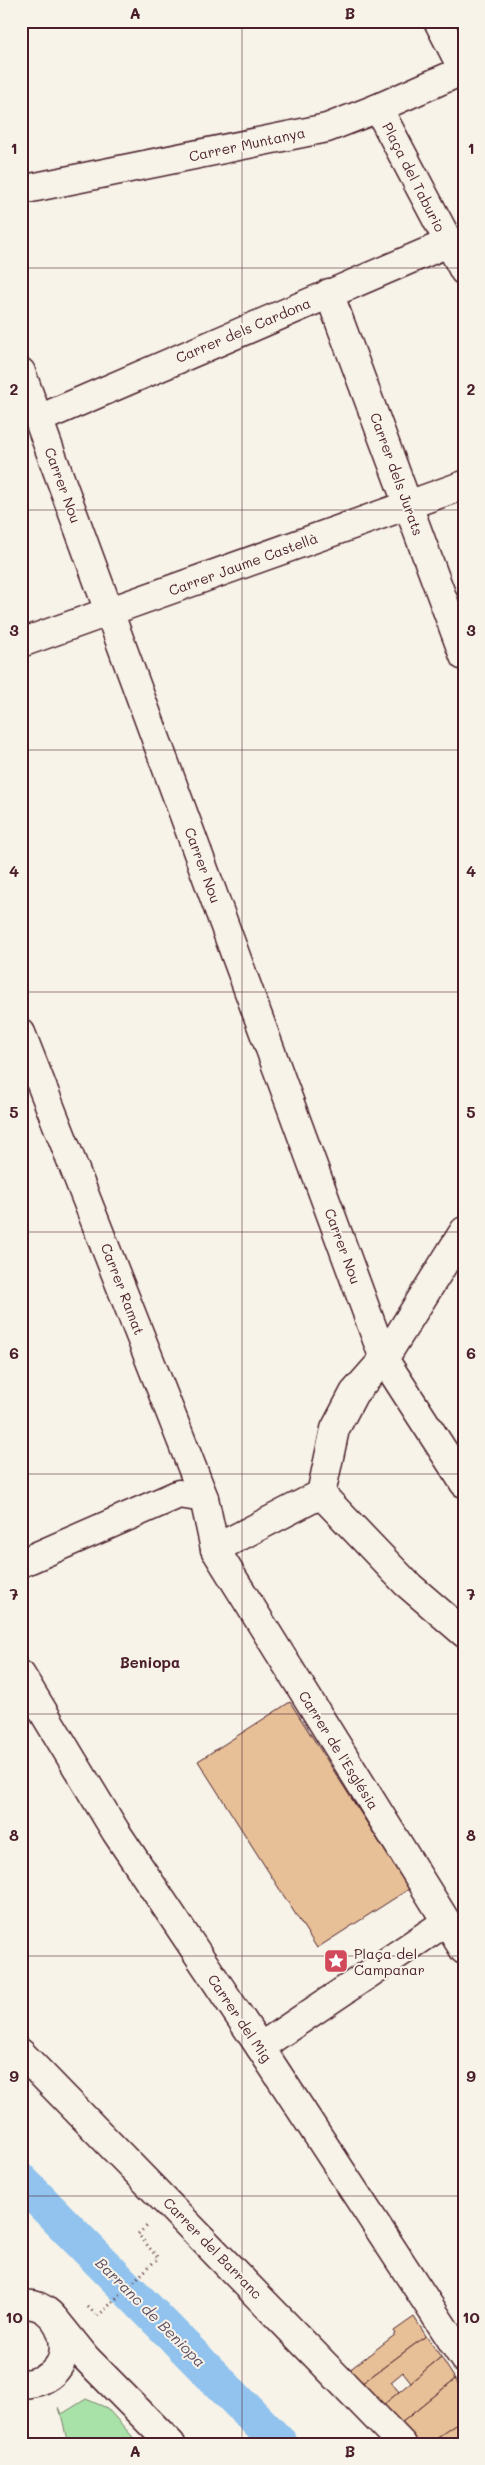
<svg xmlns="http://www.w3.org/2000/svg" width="485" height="2465" viewBox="0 0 485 2465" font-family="Mali,sans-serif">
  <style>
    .green { fill: #a8e2a8; stroke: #79806a }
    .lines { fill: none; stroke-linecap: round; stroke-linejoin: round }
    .canal { stroke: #91c3ee; stroke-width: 36 }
    .building { fill: #e7c097; stroke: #4a1f2b }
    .street-casing { stroke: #4a1f2b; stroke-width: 31 }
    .path { stroke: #4a1f2b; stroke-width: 3; stroke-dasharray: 1 4; stroke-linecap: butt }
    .street { stroke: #f7f3e8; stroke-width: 28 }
    .grid { fill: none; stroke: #4a1f2b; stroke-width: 1; stroke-opacity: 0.55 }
    .labels { text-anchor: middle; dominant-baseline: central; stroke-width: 4; stroke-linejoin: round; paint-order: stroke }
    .street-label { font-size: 14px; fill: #4a1f2b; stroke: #f7f3e8 }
    .poi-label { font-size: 14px; fill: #4a1f2b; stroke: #f7f3e8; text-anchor: start }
    .neighbourhood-label { font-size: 15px; font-weight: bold; fill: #4a1f2b; stroke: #f7f3e8 }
    .water-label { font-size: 15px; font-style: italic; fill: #5f5066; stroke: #f7f3e8 }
    .neatline { fill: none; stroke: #4a1f2b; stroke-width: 2 }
    .grid-label { font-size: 16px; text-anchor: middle; font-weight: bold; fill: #4a1f2b }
  </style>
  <rect width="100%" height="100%" fill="#f7f3e8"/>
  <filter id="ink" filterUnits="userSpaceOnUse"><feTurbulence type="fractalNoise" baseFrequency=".02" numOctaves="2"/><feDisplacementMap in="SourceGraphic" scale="10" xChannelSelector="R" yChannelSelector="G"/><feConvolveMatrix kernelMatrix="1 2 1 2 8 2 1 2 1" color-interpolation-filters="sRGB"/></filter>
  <g filter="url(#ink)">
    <!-- green -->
    <path class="green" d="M 86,2399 L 107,2408 L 139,2444 L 68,2444 L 59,2407 L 62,2414 Z"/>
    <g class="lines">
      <!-- canal -->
      <path class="canal" d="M 21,2181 L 280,2444"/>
    </g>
    <!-- building -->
    <g class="building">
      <path d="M 290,1702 L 409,1889 L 317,1948 L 198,1761 Z"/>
      <path d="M 414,2317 L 426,2336 L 361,2384 L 348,2371 L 396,2334 L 394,2331 Z"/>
      <path d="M 426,2336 L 441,2357 L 411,2382 L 403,2372 L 391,2382 L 399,2392 L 382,2406 L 361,2384 Z"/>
      <path d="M 441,2357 L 455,2379 L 400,2424 L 382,2406 Z"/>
      <path d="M 455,2379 L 464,2392 L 464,2419 L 429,2444 L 419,2444 L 400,2424 Z"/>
      <path d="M 464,2419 L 464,2444 L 444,2444 L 439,2436 Z"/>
    </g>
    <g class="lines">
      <defs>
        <g id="street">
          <path d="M 438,21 L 463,70"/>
          <path d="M 378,108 L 464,271"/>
          <path d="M 21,190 L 327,128 L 378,108 L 464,70"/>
          <path d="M 329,293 L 464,656"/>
          <path d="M 21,372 L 384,1359 L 464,1483"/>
          <path d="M 39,419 L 448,243"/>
          <path d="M 21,643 L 464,485"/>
          <path d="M 21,1033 L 204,1498 L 215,1549 L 464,1950"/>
          <path d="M 321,1494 L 406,1583 L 464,1633"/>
          <path d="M 215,1549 L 321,1494 L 335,1429 L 354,1393 L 384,1359 L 464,1231"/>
          <path d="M 21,1563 L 179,1494 L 204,1498"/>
          <path d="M 21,1675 L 116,1832 L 260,2047 L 464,2359"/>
          <path d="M 260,2047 L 446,1922"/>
          <path d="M 21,2053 L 402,2444"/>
          <path d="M 21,2305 C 66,2297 89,2382 21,2384"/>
          <path d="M 57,2322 L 86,2358 L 171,2444"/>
        </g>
      </defs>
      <!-- street casing -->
      <use href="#street" class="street-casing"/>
      <!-- path -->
      <g class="path">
        <path d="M 88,2307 L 98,2316"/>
        <path d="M 98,2316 L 158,2258 L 138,2234 L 147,2226"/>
      </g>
      <!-- street -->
      <use href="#street" class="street"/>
    </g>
  </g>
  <!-- grid -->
  <path class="grid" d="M 242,21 L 242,2444M 21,268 L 464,268M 21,510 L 464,510M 21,750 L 464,750M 21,992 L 464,992M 21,1232 L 464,1232M 21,1474 L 464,1474M 21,1714 L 464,1714M 21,1956 L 464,1956M 21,2196 L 464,2196"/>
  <!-- icons -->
  <defs>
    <symbol id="sight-square" viewBox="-11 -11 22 22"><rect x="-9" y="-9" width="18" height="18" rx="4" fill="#d1495b" stroke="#f7f3e8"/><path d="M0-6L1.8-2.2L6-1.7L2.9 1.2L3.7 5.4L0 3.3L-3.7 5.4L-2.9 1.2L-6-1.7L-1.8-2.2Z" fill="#fff"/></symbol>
  </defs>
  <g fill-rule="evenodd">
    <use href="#sight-square" x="322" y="1947" width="28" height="28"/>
  </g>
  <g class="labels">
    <!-- street labels -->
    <g class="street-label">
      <text transform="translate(247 144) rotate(-12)">Carrer Muntanya</text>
      <text transform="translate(414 177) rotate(63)">Plaça del Taburio</text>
      <text transform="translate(243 330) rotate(-23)">Carrer dels Cardona</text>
      <text transform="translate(397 474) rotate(70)">Carrer dels Jurats</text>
      <text transform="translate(63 485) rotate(70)">Carrer Nou</text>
      <text transform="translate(243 564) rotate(-20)">Carrer Jaume Castellà</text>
      <text transform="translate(203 865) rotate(70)">Carrer Nou</text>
      <text transform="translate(343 1246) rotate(70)">Carrer Nou</text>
      <text transform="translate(123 1289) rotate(69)">Carrer Ramat</text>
      <text transform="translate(339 1750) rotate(58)">Carrer de l'Església</text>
      <text transform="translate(240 2018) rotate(56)">Carrer del Mig</text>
      <text transform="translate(213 2248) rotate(46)">Carrer del Barranc</text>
    </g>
    <!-- poi labels -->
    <g class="poi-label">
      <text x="354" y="1953">Plaça del<tspan x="354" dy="16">Campanar</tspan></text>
    </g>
    <!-- neighbourhood labels -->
    <g class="neighbourhood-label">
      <text x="150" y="1662">Beniopa</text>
    </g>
    <!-- water labels -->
    <g class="water-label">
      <text transform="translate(151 2312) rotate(45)">Barranc de Beniopa</text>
    </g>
  </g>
  <!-- margin -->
  <rect width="485" height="2465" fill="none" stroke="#f7f3e8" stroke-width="55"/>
  <rect x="28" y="28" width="430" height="2410" class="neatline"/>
  <g class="grid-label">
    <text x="135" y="19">A</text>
    <text x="350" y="19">B</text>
    <text x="14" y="154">1</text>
    <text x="471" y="154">1</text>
    <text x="14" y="395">2</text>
    <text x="471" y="395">2</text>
    <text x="14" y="636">3</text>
    <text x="471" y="636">3</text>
    <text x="14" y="877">4</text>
    <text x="471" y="877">4</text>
    <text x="14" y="1118">5</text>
    <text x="471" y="1118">5</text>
    <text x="14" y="1359">6</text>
    <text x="471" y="1359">6</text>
    <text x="14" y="1600">7</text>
    <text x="471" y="1600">7</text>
    <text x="14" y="1841">8</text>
    <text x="471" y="1841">8</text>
    <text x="14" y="2082">9</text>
    <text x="471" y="2082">9</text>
    <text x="14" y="2323">10</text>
    <text x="471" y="2323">10</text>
    <text x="135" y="2457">A</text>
    <text x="350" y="2457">B</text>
  </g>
</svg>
